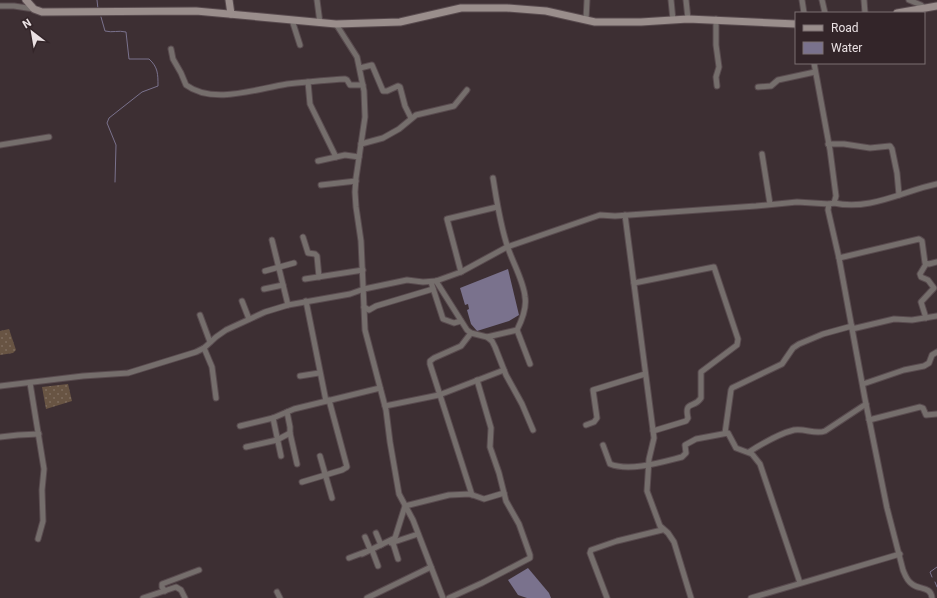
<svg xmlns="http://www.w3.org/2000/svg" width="937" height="598" viewBox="0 0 937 598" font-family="Roboto,sans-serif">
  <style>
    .grass { fill: url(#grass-dots) }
    .water { fill: #7a728d }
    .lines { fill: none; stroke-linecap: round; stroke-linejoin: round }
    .stream { stroke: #7a728d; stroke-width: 1 }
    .street-casing { stroke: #594b4f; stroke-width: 7 }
    .secondary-casing { stroke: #594b4f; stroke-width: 9 }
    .street { stroke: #756e6c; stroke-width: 5 }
    .secondary { stroke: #9a8e8c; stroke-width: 7 }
  </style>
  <defs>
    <pattern id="grass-dots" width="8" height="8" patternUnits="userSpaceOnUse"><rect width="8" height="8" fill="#685443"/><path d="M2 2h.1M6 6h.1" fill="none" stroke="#7e6c5e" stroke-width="1.8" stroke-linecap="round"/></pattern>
  </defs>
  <rect width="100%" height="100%" fill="#3d2f33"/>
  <!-- grass -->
  <g class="grass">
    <path d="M 9,329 L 16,350 L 13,353 L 0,355 L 0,331 Z"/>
    <path d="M 68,384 L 72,401 L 46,409 L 42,387 Z"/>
  </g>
  <!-- water -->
  <g class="water">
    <path d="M 508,269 L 519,315 L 509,321 L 477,331 L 471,324 L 467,310 L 469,309 L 468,304 L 465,305 L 460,288 Z"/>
    <path d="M 528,568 L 549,593 L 551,598 L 527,598 L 518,595 L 508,580 Z"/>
  </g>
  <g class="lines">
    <!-- stream -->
    <g class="stream">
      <path d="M 97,0 L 98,9"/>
      <path d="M 101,17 L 105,31 C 113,33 118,30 126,32 L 129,59 L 149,59 C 158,67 158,74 158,86 L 142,92 L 109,118 L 107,123 L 116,145 L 115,182"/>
      <path d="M 932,577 L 930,572 L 937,567"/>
      <path d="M 935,582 L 937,587"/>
    </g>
    <defs>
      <g id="street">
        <path d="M 317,0 L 320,23"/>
        <path d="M 671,0 L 673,20"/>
        <path d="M 686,0 L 688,19"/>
        <path d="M 802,0 L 804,13"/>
        <path d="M 822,0 L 825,13"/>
        <path d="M 864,0 L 865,13"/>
        <path d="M 909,0 L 921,5 L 924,8"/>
        <path d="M 0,6 L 14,6 L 34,9"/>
        <path d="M 716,19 L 716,45 L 719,67 L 716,77 L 717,86"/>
        <path d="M 292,20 L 300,45"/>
        <path d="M 586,20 L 587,0"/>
        <path d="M 336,24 L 357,57 L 364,91 L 365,117 L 356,178 L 355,192 L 356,207 L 361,241 L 365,330 L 386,410 L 390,442 L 399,494 L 413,520 L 443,598"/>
        <path d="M 171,49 L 173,59 L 181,73 L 186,85 C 213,105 256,89 287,84 C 306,82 325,80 345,79 L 347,80 L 350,85 L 363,85"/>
        <path d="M 814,63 L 830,150 L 836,196 L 834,203 L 829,204 L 828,210 L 839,258 L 865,399 L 887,508 L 903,570 C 905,575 907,581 912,584 C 919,590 931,586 932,598"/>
        <path d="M 360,68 L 372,65 L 383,91 L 387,91 L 398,86 L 400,87 L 405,106 L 411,118"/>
        <path d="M 308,82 L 310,104 L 336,157"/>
        <path d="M 758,87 L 771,86 L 778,80 L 815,72"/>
        <path d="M 361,144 L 383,138 L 399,129 L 416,115 L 454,106 L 467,90"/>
        <path d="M 828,144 L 844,144 L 870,148 L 890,146 L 892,149 L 897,173 L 899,195"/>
        <path d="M 0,145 L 49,137"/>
        <path d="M 762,154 L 770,204"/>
        <path d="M 318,161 L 345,155 L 359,157"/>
        <path d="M 321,185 L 356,181"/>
        <path d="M 834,203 C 870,211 903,191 937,184"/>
        <path d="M 625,215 L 654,438 L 649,459 L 647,491 L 660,526 L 668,533 L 674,542 L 691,598"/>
        <path d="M 303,237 L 308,253 L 315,254 L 317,256 L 319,277"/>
        <path d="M 272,240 L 288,305"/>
        <path d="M 839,258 L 919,239 L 922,241 L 925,263 L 929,264 L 937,262"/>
        <path d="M 265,271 L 294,263"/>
        <path d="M 461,272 L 447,219 L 497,207"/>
        <path d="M 305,279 L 363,270"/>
        <path d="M 436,281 L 467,330 L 471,333 L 487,337 L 492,341 L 495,347 L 506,375 L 522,404 L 533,430"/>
        <path d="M 431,282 L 443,319 L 454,323 L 461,321"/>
        <path d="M 634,283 L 714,267 L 738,339 L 737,345 L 701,372 L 701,398 C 694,409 684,400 688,418 L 686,421 L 653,431"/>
        <path d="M 264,289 L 283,285"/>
        <path d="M 242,301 L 249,319"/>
        <path d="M 306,301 L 326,401"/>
        <path d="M 364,307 L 369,310 L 376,306 L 433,289"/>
        <path d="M 200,315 L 210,342"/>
        <path d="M 926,318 L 921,302 L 934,288 L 928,280 L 921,277 L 920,274 L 926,264"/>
        <path d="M 852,329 L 894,319 L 912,320 L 937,316"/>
        <path d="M 517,330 L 530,364"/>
        <path d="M 471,333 L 461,346 L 434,358 L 430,361 L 430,364 L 472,495"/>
        <path d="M 487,337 L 517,330 C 522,320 527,308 525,297 C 524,282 513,263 508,248 C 500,225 497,202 493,178"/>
        <path d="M 204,348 L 212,367 L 216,398"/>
        <path d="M 300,376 L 319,373"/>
        <path d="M 30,383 L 44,469 L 42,490 L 43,521 L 38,539"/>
        <path d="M 863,384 L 904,370 L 924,366 L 929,363 L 932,355 L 937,352"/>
        <path d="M 0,386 L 83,376 L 128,373 L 196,352 L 204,348 L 216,337 L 226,330 L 265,312 L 288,305 L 350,294 L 364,289 L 407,280 L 423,282 L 436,281 L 461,272 L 507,247 L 600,215 L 615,216 L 756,206 L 797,202 L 829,204"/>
        <path d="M 385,406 L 439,395 L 504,370"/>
        <path d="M 273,418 L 281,456"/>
        <path d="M 869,420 L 920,407 L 923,408 L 926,415 L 937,414"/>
        <path d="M 586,425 L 594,422 L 597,418 L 593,390 L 645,374"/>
        <path d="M 240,426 L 273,418 L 294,409 L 380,388"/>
        <path d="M 290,433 L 297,464"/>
        <path d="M 725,433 L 731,390 L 732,388 L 782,364 L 793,348 L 799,344 L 823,334 L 852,326"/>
        <path d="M 0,437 L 18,435 L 39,434"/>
        <path d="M 603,445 L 610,464 C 630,472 662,462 682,457 L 686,453 L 685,445 L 696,439 L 728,433 L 736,448 L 752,454 L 760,464 L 800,583"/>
        <path d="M 246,447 L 277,440 L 290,433 L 290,427 L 287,412"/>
        <path d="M 749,452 C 763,443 778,434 794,430 C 805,428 815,435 825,431 L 866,404"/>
        <path d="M 320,456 L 332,498"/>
        <path d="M 302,482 L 342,470 L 347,467 L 329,400"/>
        <path d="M 376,533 L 381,545"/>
        <path d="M 365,537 L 370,549"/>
        <path d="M 391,543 L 418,534"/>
        <path d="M 393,543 L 398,559"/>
        <path d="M 372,550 L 378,566"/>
        <path d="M 362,554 L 395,538 L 405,506 L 449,495 L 470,494 L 484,499 L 504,493"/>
        <path d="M 349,558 L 365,552"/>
        <path d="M 165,591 L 162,587 L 162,584 L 199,570"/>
        <path d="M 277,592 L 280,598"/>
        <path d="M 143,598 L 176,587 L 181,590 L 185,598"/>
        <path d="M 367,598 L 431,567"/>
        <path d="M 449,598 L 482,583 L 530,558 L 530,555 L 519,524 L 506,501 L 499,473 L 490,447 L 491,428 L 477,380"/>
        <path d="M 607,598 L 590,553 L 591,550 L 617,541 L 662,530"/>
        <path d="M 751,598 L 900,554"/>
      </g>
      <g id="secondary">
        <path d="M 26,0 L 34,9 L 42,12 L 196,11 L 336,24 L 400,22 L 461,8 L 507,8 L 546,11 L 595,22 L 641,22 L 688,19 L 796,24"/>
        <path d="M 229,0 L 231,14"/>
        <path d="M 897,13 L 937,6"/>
      </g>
    </defs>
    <!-- street casing -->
    <use href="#street" class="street-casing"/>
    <!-- secondary casing -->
    <use href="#secondary" class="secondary-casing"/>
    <!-- street -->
    <use href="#street" class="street"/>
    <!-- secondary -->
    <use href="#secondary" class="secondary"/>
  </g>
  <!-- legend -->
  <rect x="795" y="12" width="130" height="52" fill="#332529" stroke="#7c7073"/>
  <rect x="803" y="25" width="20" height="6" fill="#9a8e8c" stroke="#7c7073"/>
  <text x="831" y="32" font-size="12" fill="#eae1e3">Road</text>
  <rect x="803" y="42" width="20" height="12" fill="#7a728d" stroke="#7c7073"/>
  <text x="831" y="52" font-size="12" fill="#eae1e3">Water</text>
  <!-- north arrow -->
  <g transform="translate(32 32) rotate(329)" stroke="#332529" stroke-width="3" paint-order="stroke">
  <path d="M0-3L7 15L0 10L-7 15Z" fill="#eae1e3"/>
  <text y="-6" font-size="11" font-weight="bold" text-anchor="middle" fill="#eae1e3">N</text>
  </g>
</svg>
